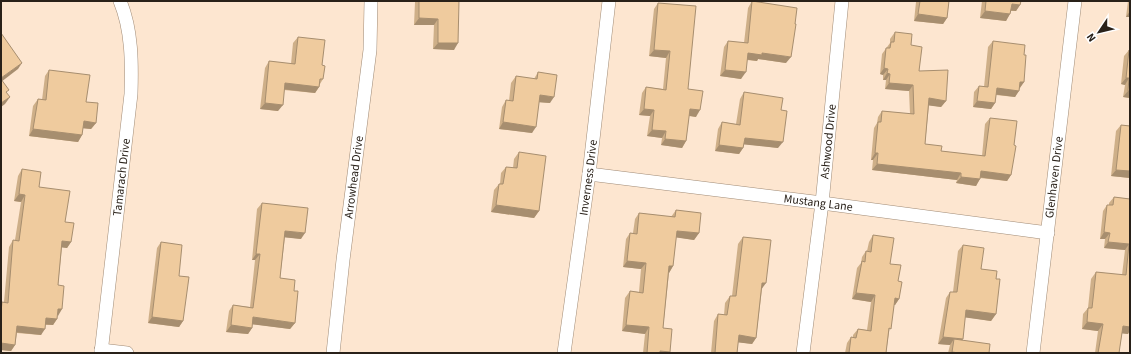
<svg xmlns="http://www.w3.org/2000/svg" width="1131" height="354" viewBox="0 0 1131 354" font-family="'Source Sans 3',sans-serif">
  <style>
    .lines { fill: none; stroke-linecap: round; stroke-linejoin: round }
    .street-casing { stroke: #a08b76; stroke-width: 14 }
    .street { stroke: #fff; stroke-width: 13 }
    .wall { fill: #ceaf88 }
    .shaded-wall { fill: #a78e6f }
    .building { fill: #efcb9e; stroke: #a78e6f }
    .labels { text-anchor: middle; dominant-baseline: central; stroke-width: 3; stroke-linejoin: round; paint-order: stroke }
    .street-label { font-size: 12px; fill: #292119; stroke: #fff }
  </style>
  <rect width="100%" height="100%" fill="#fde6d0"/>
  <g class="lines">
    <defs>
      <g id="street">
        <path id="s1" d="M 589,174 L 822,203 L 1048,233"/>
        <path d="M 101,350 L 127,353"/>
        <path id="s2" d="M 101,353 L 131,94 C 132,63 132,30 120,1"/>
        <path id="s3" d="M 333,353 L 343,260 L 370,50 L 371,1"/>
        <path id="s4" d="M 564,353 L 589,174 L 609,1"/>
        <path id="s5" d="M 803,353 L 822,203 L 842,1"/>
        <path id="s6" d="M 1033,353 L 1075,1"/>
      </g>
    </defs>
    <!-- street casing -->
    <use href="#street" class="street-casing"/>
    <!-- street -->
    <use href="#street" class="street"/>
  </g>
  <!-- wall -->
  <g class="wall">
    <path d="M 415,1 L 459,1 L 454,50 L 433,49 L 434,25 L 414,25 L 415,2 Z"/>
    <path d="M 752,1 L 786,63 L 758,59 L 757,61 L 747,60 L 741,79 L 720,76 L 724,47 L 728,41 L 744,43 L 748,8 Z"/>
    <path d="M 903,1 L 949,1 L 947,18 L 943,24 L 914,21 L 916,2 Z"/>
    <path d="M 982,1 L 1021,1 L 1020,5 L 1016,11 L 1011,11 L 1006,21 L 980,18 Z"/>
    <path d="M 1128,1 L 1130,1 L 1130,17 L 1126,17 Z"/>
    <path d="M 658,3 L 688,89 L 696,117 L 689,116 L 686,141 L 682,148 L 661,145 L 662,138 L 647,136 L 650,116 L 639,115 L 642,93 L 646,87 L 663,89 L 666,58 L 649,56 L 654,9 Z"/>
    <path d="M 895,32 L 911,45 L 919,71 L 946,101 L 941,107 L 929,105 L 925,144 L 941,151 L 982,156 L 985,124 L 990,118 L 1014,145 L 1011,175 L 1007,181 L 980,178 L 976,186 L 956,183 L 957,180 L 872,170 L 873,160 L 871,160 L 874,128 L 877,123 L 878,117 L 882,111 L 910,114 L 909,91 L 885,89 L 886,80 L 883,80 L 883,75 L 880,74 L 882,54 L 890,43 L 890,39 Z"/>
    <path d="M 298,37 L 322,65 L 323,79 L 320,84 L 319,87 L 315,93 L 284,90 L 278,111 L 260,109 L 265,68 L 269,61 L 291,64 L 293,43 Z"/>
    <path d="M 993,41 L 1024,55 L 1024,82 L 1020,88 L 1015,97 L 996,95 L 995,103 L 991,109 L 973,107 L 974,92 L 979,86 L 984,87 L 988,47 Z"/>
    <path d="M 1130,45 L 1130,98 L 1123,97 L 1125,85 L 1121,84 L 1124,56 L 1129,50 Z"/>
    <path d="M 49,70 L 86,102 L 96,123 L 91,129 L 83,128 L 82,135 L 78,142 L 29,136 L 33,106 L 38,99 L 42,100 L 45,76 Z"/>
    <path d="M 538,72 L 550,103 L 539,102 L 532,133 L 499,129 L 502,107 L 506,100 L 509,101 L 511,83 L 516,76 L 534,79 Z"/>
    <path d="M 744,92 L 781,110 L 778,148 L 744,144 L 743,148 L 739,154 L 715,151 L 718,129 L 722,122 L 736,124 L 740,99 Z"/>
    <path d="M 1121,125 L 1130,126 L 1130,178 L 1111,176 L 1116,131 Z"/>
    <path d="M 519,152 L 539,211 L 534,218 L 491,212 L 494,190 L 499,184 L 500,184 L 501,173 L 506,167 L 513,168 L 514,159 Z"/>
    <path d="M 22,169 L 39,187 L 65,222 L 71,242 L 67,248 L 62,247 L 58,285 L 57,319 L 53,325 L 45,325 L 41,335 L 17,333 L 15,345 L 11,351 L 1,350 L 1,304 L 2,302 L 4,302 L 9,247 L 13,240 L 15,240 L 21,202 L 14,201 L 18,176 Z"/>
    <path d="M 1114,197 L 1130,199 L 1130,330 L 1128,334 L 1122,333 L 1119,353 L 1095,353 L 1098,331 L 1082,329 L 1083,314 L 1088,308 L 1091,279 L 1096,272 L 1122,275 L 1125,250 L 1104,248 L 1105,239 L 1100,239 L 1103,211 L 1107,205 L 1109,205 L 1109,203 Z"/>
    <path d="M 262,203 L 301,239 L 285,237 L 280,278 L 294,291 L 295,323 L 290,329 L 252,324 L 252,328 L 248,334 L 226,332 L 229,311 L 233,305 L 250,307 L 255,260 L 252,260 L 257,209 Z"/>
    <path d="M 676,210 L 699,233 L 694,240 L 676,237 L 673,266 L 669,273 L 663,328 L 670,352 L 669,353 L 643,353 L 645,334 L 622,331 L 625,298 L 630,291 L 639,292 L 641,269 L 623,267 L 626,239 L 630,233 L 633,233 L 635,219 L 639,213 L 671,217 Z"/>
    <path d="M 873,235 L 890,264 L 898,281 L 899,299 L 895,305 L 894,305 L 889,332 L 886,353 L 845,353 L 847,343 L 851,337 L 853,337 L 853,335 L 858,329 L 867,330 L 871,302 L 852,299 L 857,268 L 861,263 L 862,257 L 866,251 L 867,251 L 869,242 Z"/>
    <path d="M 743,237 L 762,289 L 756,338 L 752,344 L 738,342 L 737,353 L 711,353 L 714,321 L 718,314 L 724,315 L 725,303 L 730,296 L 732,296 L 738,244 Z"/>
    <path d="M 161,242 L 179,276 L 183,321 L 179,327 L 148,323 L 157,248 Z"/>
    <path d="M 963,245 L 981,269 L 996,279 L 996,314 L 991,321 L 965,317 L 962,340 L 989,353 L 948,353 L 950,345 L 938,344 L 946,298 L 950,292 L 953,292 L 958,251 Z"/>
  </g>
  <!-- shaded-wall -->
  <g class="shaded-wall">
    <path d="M 903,1 L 917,1 L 916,2 Z"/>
    <path d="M 1012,4 L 1020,5 L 1016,11 L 1007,10 Z"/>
    <path d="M 985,11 L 1010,14 L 1006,21 L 980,18 Z"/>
    <path d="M 1130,11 L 1130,17 L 1126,17 Z"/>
    <path d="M 918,14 L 947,18 L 943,24 L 914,21 Z"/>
    <path d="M 419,18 L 438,19 L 434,25 L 414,25 Z"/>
    <path d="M 438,43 L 458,43 L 454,50 L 433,49 Z"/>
    <path d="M 654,50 L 670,51 L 666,58 L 649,56 Z"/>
    <path d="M 748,53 L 762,53 L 791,57 L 786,63 L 758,59 L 757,61 L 743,59 Z"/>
    <path d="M 22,63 L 18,69 L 1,82 L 1,78 Z"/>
    <path d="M 884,68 L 888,69 L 883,75 L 880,74 Z"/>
    <path d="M 725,70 L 746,72 L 741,79 L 720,76 Z"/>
    <path d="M 887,73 L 890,74 L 886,80 L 883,80 Z"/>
    <path d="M 1126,78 L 1129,78 L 1125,85 L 1121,84 Z"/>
    <path d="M 1020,82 L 1024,82 L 1019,89 Z"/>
    <path d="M 285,83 L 319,87 L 315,93 L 281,89 Z"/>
    <path d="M 889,83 L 913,85 L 909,91 L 885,89 Z"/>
    <path d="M 997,88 L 1019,91 L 1015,97 L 992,94 Z"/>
    <path d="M 1128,91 L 1130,91 L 1130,98 L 1123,97 Z"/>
    <path d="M 540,95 L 554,97 L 550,103 L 536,102 Z"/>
    <path d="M 10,97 L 5,104 L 1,107 L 1,103 Z"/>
    <path d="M 929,98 L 946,101 L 941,107 L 925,105 Z"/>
    <path d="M 977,101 L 995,103 L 991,109 L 973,107 Z"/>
    <path d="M 265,103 L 283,105 L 278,111 L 260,109 Z"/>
    <path d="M 644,109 L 654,110 L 650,116 L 639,115 Z"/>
    <path d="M 690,109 L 700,110 L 696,117 L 685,115 Z"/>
    <path d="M 84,121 L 96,123 L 91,129 L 80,128 Z"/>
    <path d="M 503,122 L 536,127 L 532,133 L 499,129 Z"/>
    <path d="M 33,129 L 82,135 L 78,142 L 29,136 Z"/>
    <path d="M 652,130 L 666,131 L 662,138 L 647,136 Z"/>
    <path d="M 745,138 L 783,142 L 778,148 L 740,144 Z"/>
    <path d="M 665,139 L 686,141 L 682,148 L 661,145 Z"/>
    <path d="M 719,145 L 743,148 L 739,154 L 715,151 Z"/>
    <path d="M 875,153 L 878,153 L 873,160 L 871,160 Z"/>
    <path d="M 877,164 L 961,173 L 957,180 L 872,170 Z"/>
    <path d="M 1116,170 L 1130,171 L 1130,178 L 1111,176 Z"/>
    <path d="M 981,171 L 1011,175 L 1007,181 L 977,177 Z"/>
    <path d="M 961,177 L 980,179 L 976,186 L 956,183 Z"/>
    <path d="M 19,194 L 25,195 L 21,202 L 14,201 Z"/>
    <path d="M 496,205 L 539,211 L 534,218 L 491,212 Z"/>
    <path d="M 285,231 L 305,233 L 301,239 L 281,237 Z"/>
    <path d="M 677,231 L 699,233 L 694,240 L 673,237 Z"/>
    <path d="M 1104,232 L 1110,233 L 1105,239 L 1100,239 Z"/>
    <path d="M 62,241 L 71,242 L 67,248 L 58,247 Z"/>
    <path d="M 1108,242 L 1129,244 L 1125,250 L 1104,248 Z"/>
    <path d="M 256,254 L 260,254 L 255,260 L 252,260 Z"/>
    <path d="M 627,261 L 646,263 L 641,269 L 623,267 Z"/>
    <path d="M 669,266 L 673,266 L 669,273 Z"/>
    <path d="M 762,283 L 766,283 L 761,290 Z"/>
    <path d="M 856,293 L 875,295 L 871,302 L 852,299 Z"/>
    <path d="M 895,298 L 899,299 L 895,305 L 890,305 Z"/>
    <path d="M 58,309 L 62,309 L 58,316 Z"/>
    <path d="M 966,310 L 996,314 L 991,321 L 962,317 Z"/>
    <path d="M 152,317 L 183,321 L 179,327 L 148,323 Z"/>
    <path d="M 253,317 L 295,323 L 290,329 L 249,324 Z"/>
    <path d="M 46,318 L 57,319 L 53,325 L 42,324 Z"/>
    <path d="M 1087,322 L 1103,324 L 1098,331 L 1082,329 Z"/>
    <path d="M 231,325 L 252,328 L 248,334 L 226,332 Z"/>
    <path d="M 626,325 L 649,327 L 645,334 L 622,331 Z"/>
    <path d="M 17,326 L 45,329 L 41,335 L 13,332 Z"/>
    <path d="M 1123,326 L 1130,327 L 1130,330 L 1128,334 L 1118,333 Z"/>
    <path d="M 739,335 L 756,338 L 752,344 L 735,342 Z"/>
    <path d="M 943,337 L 963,339 L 958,346 L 954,339 L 950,345 L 938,344 Z"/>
    <path d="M 1,343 L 15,345 L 11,351 L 1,350 Z"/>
    <path d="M 660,351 L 670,352 L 669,353 L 659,353 Z"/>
  </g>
  <!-- building -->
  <g class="building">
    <path d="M 419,1 L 459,1 L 458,43 L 438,43 L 438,19 L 419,18 Z"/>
    <path d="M 752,1 L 797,8 L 795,24 L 796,24 L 791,57 L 762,53 L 762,55 L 748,53 L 746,72 L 725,70 L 728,41 L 748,43 Z"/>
    <path d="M 920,1 L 949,1 L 947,18 L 918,14 Z"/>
    <path d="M 986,1 L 1021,1 L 1020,5 L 1012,4 L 1010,14 L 985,11 Z"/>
    <path d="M 658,3 L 696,6 L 688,89 L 703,91 L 700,110 L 690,109 L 686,141 L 665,139 L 666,131 L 652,130 L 654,110 L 644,109 L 646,87 L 666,90 L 670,51 L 654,50 Z"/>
    <path d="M 895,32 L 912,34 L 911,45 L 922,47 L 919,71 L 948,70 L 946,101 L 929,98 L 925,144 L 942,146 L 941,151 L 985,156 L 990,118 L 1017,121 L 1014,145 L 1016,146 L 1011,175 L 981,171 L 980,179 L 961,177 L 961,173 L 877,164 L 878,153 L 875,153 L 878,122 L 881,122 L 882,111 L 914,114 L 913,85 L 889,83 L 890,74 L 887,73 L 888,69 L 884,68 L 886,48 L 890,48 L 891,42 L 894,42 Z"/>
    <path d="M 1,33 L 22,63 L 1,78 Z"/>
    <path d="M 298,37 L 325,40 L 322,65 L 325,66 L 323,79 L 320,79 L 319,87 L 285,83 L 283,105 L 265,103 L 269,61 L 295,64 Z"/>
    <path d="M 993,41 L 1025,45 L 1024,55 L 1026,55 L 1024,82 L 1020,82 L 1019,91 L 997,88 L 995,103 L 977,101 L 979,86 L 988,87 Z"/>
    <path d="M 1129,50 L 1130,50 L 1130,91 L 1128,91 L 1129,78 L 1126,78 Z"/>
    <path d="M 49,70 L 90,75 L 86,102 L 98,103 L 96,123 L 84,121 L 82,135 L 33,129 L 38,99 L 46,100 Z"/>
    <path d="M 538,72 L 557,75 L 554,97 L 540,95 L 536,127 L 503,122 L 506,100 L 513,101 L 516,76 L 537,79 Z"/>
    <path d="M 1,79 L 9,90 L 6,92 L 10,97 L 1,103 Z"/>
    <path d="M 744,92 L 783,98 L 781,110 L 787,111 L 783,142 L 745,138 L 743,148 L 719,145 L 722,122 L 740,125 Z"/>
    <path d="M 1121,125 L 1130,126 L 1130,171 L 1116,170 Z"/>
    <path d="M 519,152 L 546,156 L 539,211 L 496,205 L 499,184 L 503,184 L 506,167 L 517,168 Z"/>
    <path d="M 22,169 L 41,172 L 39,187 L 70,191 L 65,222 L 74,223 L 71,242 L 62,241 L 58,285 L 64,286 L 62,309 L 58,309 L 57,319 L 46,318 L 45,329 L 17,326 L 15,345 L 1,343 L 1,312 L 2,302 L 8,303 L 13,240 L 19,241 L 25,195 L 19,194 Z"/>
    <path d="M 1114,197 L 1130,199 L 1130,327 L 1123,326 L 1119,353 L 1098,353 L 1103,324 L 1087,322 L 1088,308 L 1092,308 L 1096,272 L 1126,275 L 1129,244 L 1108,242 L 1110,233 L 1104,232 L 1107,205 L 1113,205 Z"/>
    <path d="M 262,203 L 308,208 L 305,233 L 285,231 L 280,278 L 295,280 L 294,291 L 298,291 L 295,323 L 253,317 L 252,328 L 231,325 L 233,305 L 253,308 L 260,254 L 256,254 Z"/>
    <path d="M 676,210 L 701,213 L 699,233 L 677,231 L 673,266 L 669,266 L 663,328 L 672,329 L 670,352 L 660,351 L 660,353 L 647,353 L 649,327 L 626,325 L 630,291 L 643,293 L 646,263 L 627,261 L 630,233 L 637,234 L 639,213 L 675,217 Z"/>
    <path d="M 873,235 L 894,238 L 890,264 L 901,265 L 898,281 L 902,282 L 899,299 L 895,298 L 891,329 L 889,328 L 886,353 L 849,353 L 851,337 L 856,338 L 858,329 L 871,331 L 875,295 L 856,293 L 862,261 L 865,262 L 866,251 L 871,252 Z"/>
    <path d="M 743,237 L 771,240 L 766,283 L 762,283 L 756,338 L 739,335 L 737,353 L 715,353 L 718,314 L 727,315 L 730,296 L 736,296 Z"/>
    <path d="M 161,242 L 182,245 L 179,276 L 189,277 L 183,321 L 152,317 Z"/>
    <path d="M 963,245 L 984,248 L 981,269 L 997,271 L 996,279 L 1000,279 L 996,314 L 966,310 L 963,339 L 943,337 L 950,292 L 957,292 Z"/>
    <path d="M 954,339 L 990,344 L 989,353 L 959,353 L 952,352 Z"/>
  </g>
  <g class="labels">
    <!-- street labels -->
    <g class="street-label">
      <text stroke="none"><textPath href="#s5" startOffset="213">Ashwood Drive</textPath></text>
      <text stroke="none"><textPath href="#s2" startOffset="177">Tamarach Drive</textPath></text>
      <text stroke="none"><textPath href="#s3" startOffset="177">Arrowhead Drive</textPath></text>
      <text stroke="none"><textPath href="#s4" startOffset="177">Inverness Drive</textPath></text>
      <text stroke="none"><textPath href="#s6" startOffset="177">Glenhaven Drive</textPath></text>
      <text stroke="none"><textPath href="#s1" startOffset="231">Mustang Lane</textPath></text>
    </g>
  </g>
  <!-- border -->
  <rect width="1131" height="354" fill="none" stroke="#292119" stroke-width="4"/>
  <!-- north arrow -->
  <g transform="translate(1099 32) rotate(235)" stroke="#ffffff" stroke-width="3" paint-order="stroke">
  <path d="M0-3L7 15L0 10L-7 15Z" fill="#292119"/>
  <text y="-6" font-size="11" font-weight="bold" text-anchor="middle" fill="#292119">N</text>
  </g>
</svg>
